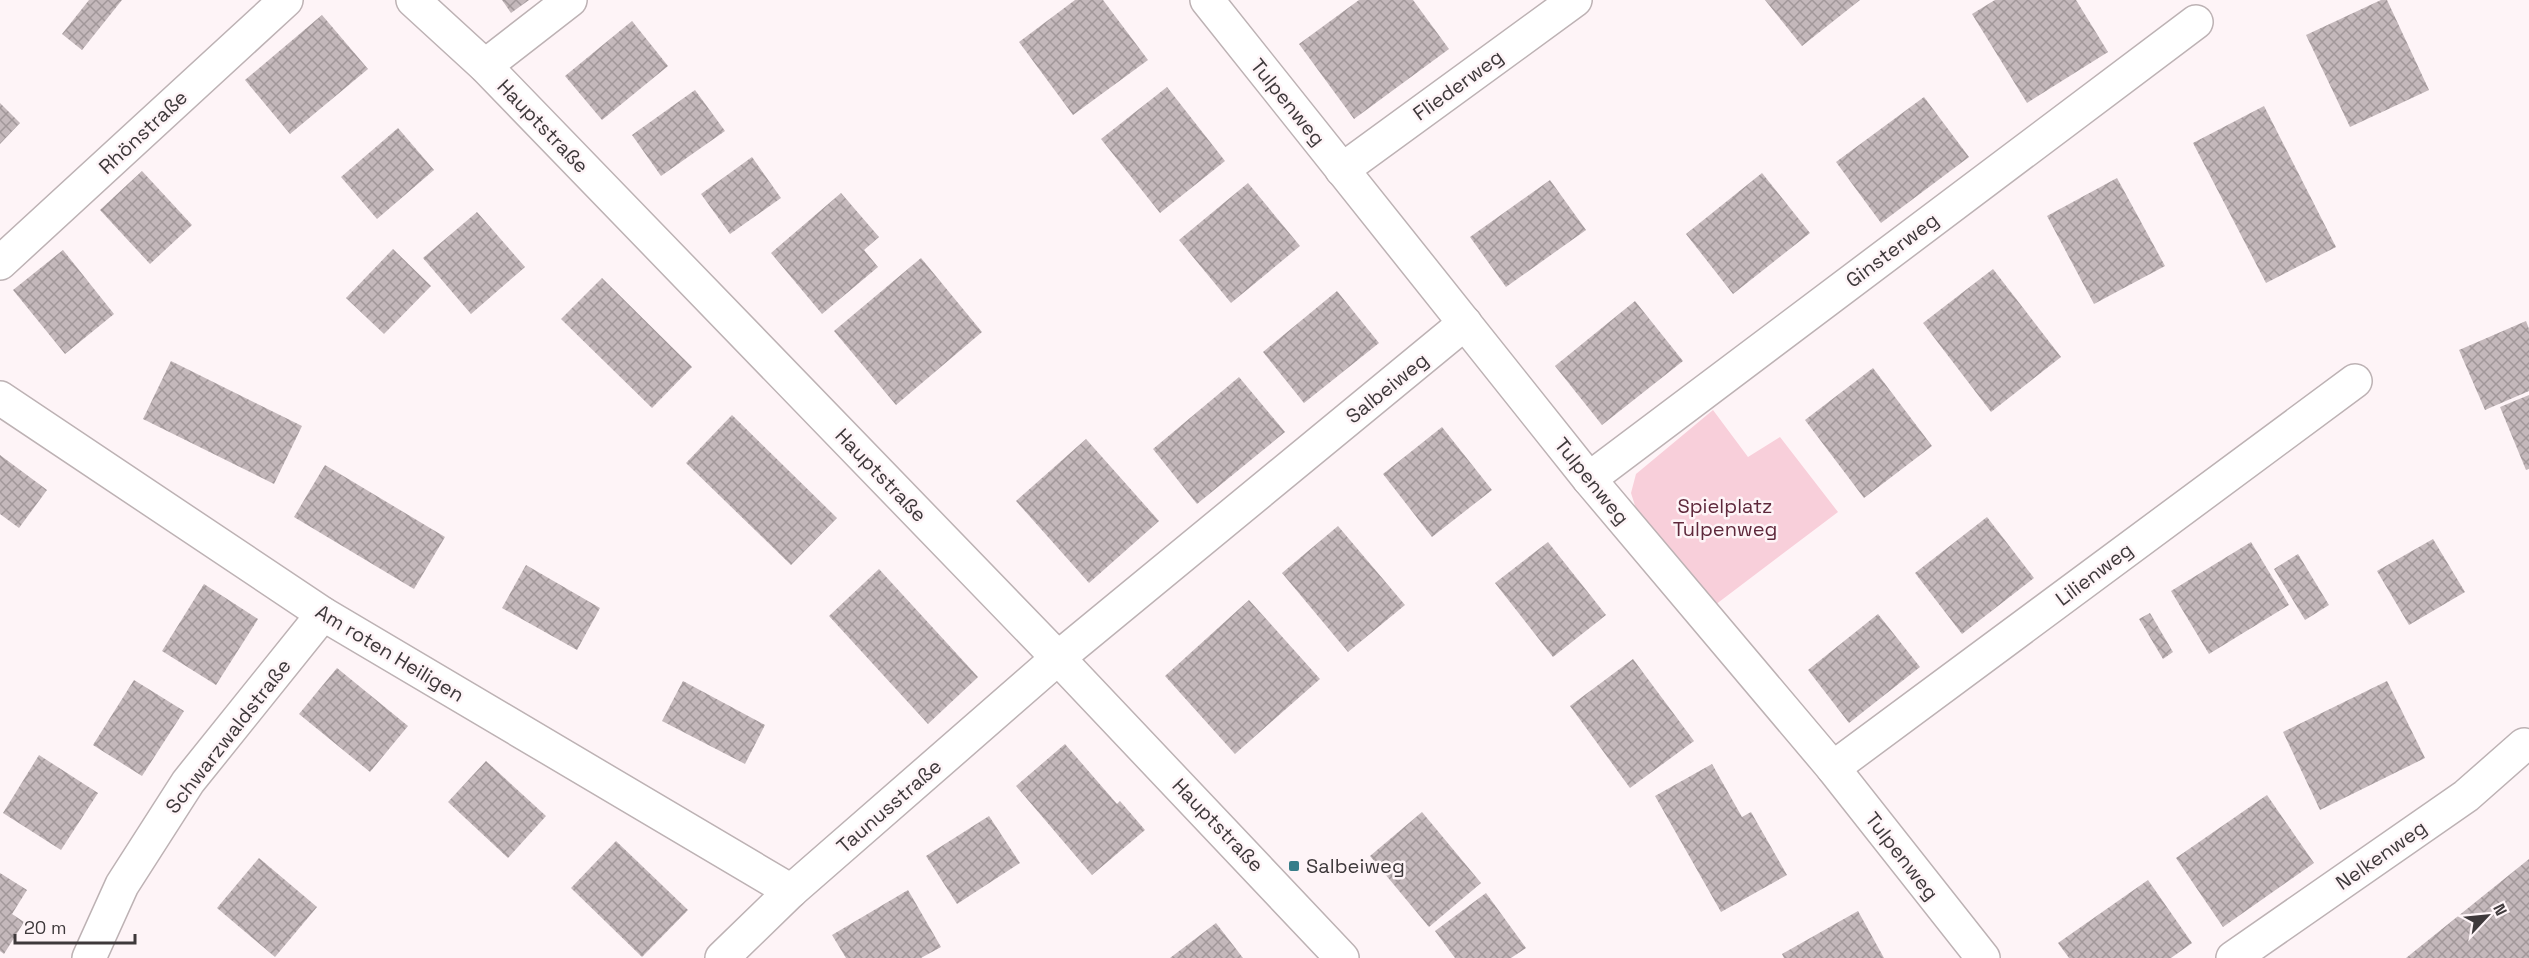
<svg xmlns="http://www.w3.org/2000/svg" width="2529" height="958" viewBox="0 0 2529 958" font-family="'Space Grotesk',sans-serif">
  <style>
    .park { fill: #f8cfda }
    .building { fill: url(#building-cross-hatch) }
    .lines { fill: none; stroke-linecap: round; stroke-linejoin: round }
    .minor-casing { stroke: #bdb2b4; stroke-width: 36 }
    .tertiary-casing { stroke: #bdb2b4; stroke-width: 36 }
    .minor { stroke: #fff; stroke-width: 33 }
    .tertiary { stroke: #fff; stroke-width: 33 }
    .poi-dot { fill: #377d89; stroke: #fef4f7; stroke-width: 2 }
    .labels { text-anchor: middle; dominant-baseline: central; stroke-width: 5; stroke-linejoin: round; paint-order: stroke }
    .street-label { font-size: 20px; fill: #3e393b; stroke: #fef4f7 }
    .park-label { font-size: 20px; fill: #5e283b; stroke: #fef4f7 }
    .poi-label { font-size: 20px; fill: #3e393b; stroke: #fef4f7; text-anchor: start }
  </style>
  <defs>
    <pattern id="building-cross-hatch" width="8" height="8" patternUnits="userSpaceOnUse" patternTransform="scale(1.5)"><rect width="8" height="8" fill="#c4b8bb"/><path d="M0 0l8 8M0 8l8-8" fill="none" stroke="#a19799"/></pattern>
  </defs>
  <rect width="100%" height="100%" fill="#fef4f7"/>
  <!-- park -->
  <path class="park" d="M 1713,410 L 1748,457 L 1780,437 L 1838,512 L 1715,605 L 1637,512 L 1631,493 L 1636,474 Z"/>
  <!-- building -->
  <g class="building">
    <path d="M 89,0 L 122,0 L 82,50 L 62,34 Z"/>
    <path d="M 502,0 L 529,0 L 511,13 Z"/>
    <path d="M 1075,0 L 1103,0 L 1148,60 L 1073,115 L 1019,42 Z"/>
    <path d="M 1359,0 L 1413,0 L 1449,49 L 1354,119 L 1299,44 Z"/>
    <path d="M 1765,0 L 1860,0 L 1802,46 Z"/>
    <path d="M 1995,0 L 2076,0 L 2108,52 L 2027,103 L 1972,14 Z"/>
    <path d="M 2381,0 L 2387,0 L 2429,90 L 2350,127 L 2306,35 Z"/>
    <path d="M 322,15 L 368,69 L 290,134 L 245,80 Z"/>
    <path d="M 632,21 L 668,66 L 602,120 L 565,76 Z"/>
    <path d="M 1167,87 L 1225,161 L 1160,213 L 1101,139 Z"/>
    <path d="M 695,90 L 725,131 L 661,176 L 632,135 Z"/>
    <path d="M 1924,97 L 1969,157 L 1881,223 L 1836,162 Z"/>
    <path d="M 0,103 L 20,123 L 0,144 Z"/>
    <path d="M 2264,106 L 2336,247 L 2266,283 L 2193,143 Z"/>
    <path d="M 398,128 L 434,170 L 377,219 L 341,177 Z"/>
    <path d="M 752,157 L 781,198 L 730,234 L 701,194 Z"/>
    <path d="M 142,171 L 192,225 L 150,264 L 100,210 Z"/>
    <path d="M 1762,173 L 1810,233 L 1733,294 L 1686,234 Z"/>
    <path d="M 2117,178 L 2165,266 L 2094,304 L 2047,216 Z"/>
    <path d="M 1550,180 L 1586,230 L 1506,287 L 1470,237 Z"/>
    <path d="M 1248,183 L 1300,246 L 1231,303 L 1179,240 Z"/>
    <path d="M 841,193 L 879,237 L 864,250 L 878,267 L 822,314 L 771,253 Z"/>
    <path d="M 477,212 L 525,267 L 471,314 L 423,258 Z"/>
    <path d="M 393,249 L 431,286 L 384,334 L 346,298 Z"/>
    <path d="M 63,250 L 114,314 L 65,354 L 13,290 Z"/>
    <path d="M 921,258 L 982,332 L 896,405 L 834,331 Z"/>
    <path d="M 1993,269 L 2061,357 L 1991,412 L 1923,323 Z"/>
    <path d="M 602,278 L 692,367 L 652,408 L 561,319 Z"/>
    <path d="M 1337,291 L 1379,343 L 1304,403 L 1263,352 Z"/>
    <path d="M 1635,301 L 1683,361 L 1602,425 L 1555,366 Z"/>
    <path d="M 2526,321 L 2529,329 L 2529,391 L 2485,410 L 2459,350 Z"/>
    <path d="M 171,361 L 302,426 L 274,484 L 143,419 Z"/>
    <path d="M 1873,368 L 1932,446 L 1864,498 L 1805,420 Z"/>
    <path d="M 1239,377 L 1285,432 L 1197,504 L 1153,449 Z"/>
    <path d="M 2529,395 L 2529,469 L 2526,470 L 2500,407 Z"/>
    <path d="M 732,415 L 837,518 L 791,565 L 686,463 Z"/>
    <path d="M 1442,427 L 1492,490 L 1432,537 L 1383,474 Z"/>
    <path d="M 1086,439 L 1159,521 L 1089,583 L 1016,501 Z"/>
    <path d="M 0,455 L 47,490 L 19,528 L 0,514 Z"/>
    <path d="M 325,465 L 445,537 L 414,589 L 294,517 Z"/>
    <path d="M 1987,517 L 2034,578 L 1962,634 L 1915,573 Z"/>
    <path d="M 1338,526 L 1405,605 L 1348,652 L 1282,573 Z"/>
    <path d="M 2433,539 L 2465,592 L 2409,625 L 2377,571 Z"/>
    <path d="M 1548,542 L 1606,615 L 1553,657 L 1495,583 Z"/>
    <path d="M 2251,542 L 2289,605 L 2209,654 L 2171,591 Z"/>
    <path d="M 2298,554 L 2329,605 L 2305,620 L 2274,569 Z"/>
    <path d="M 526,565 L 600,608 L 577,650 L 502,608 Z"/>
    <path d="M 879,569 L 978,677 L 928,724 L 829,616 Z"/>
    <path d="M 204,584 L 258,619 L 216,685 L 162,651 Z"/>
    <path d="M 1249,600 L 1320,679 L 1235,754 L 1165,676 Z"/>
    <path d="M 2150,613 L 2173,652 L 2163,659 L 2139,619 Z"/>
    <path d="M 1878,614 L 1920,667 L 1849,723 L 1808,670 Z"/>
    <path d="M 1633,659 L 1694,741 L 1630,788 L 1570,706 Z"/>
    <path d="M 337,668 L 408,726 L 370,772 L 299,714 Z"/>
    <path d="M 134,680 L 184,711 L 142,776 L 93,745 Z"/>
    <path d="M 683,681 L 765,725 L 745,764 L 662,721 Z"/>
    <path d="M 2387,681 L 2425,758 L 2320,810 L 2283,732 Z"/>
    <path d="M 1065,744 L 1117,804 L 1120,801 L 1145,830 L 1092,875 L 1016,786 Z"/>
    <path d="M 39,755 L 98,793 L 61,850 L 3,813 Z"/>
    <path d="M 486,761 L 546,816 L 508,858 L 448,802 Z"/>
    <path d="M 1712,764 L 1742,817 L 1751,812 L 1787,875 L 1721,912 L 1655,796 Z"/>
    <path d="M 2267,795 L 2314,863 L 2223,927 L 2176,858 Z"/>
    <path d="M 1422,812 L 1481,883 L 1429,927 L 1370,856 Z"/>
    <path d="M 989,816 L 1020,863 L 957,904 L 926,856 Z"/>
    <path d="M 616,841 L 688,910 L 642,957 L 571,888 Z"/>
    <path d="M 259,858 L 317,907 L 275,957 L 217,908 Z"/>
    <path d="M 2529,859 L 2529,958 L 2406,958 Z"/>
    <path d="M 0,873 L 27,890 L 12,914 L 24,922 L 4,954 L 0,951 Z"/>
    <path d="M 2148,880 L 2192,943 L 2171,958 L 2069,958 L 2058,943 Z"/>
    <path d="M 908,890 L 941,947 L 921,958 L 846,958 L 832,935 Z"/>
    <path d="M 1486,893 L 1526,948 L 1511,958 L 1455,958 L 1435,931 Z"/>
    <path d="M 1858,911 L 1884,958 L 1784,958 L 1782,954 Z"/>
    <path d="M 1216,923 L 1243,958 L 1170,958 Z"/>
  </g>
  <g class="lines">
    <defs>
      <g id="minor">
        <path d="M 1207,0 L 1589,479 L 1833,768 L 1983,958"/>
        <path d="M 485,66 L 570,0"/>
        <path d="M 1342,170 L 1575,0"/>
        <path d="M 0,263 L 286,0"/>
        <path d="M 0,398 L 323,614 L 791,891"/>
        <path d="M 1589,479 L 2196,22"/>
        <path d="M 1833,768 L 2355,381"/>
        <path d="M 89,958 L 122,885 L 188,782 L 323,614"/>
        <path d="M 722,958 L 791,891 L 1058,658 L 1465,323"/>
        <path d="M 2233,958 L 2466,796 L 2524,745"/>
      </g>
      <path id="tertiary" d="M 413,0 L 485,66 L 1058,658 L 1342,958"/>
    </defs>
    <!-- minor casing -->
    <use href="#minor" class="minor-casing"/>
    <!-- tertiary casing -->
    <use href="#tertiary" class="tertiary-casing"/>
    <!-- minor -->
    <use href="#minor" class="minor"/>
    <!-- tertiary -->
    <use href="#tertiary" class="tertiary"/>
  </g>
  <!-- markers -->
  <rect class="poi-dot" x="1288" y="860" width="12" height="12" rx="3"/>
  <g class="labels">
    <!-- street labels -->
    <g class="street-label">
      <text transform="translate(1458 85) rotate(-36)">Fliederweg</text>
      <text transform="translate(1288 102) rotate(51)">Tulpenweg</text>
      <text transform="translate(543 126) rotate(46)">Hauptstraße</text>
      <text transform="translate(143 132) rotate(-43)">Rhönstraße</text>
      <text transform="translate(1892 250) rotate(-37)">Ginsterweg</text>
      <text transform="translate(1387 388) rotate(-39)">Salbeiweg</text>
      <text transform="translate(881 475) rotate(46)">Hauptstraße</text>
      <text transform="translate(1592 481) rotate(51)">Tulpenweg</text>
      <text transform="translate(2094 574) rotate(-37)">Lilienweg</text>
      <text transform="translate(390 653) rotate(31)">Am roten Heiligen</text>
      <text transform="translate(228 736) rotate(-52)">Schwarzwaldstraße</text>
      <text transform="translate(889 806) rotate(-41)">Taunusstraße</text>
      <text transform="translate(1218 825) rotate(46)">Hauptstraße</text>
      <text transform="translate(2381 855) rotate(-35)">Nelkenweg</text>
      <text transform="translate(1902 856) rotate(52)">Tulpenweg</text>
    </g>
    <!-- park labels -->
    <g class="park-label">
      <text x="1725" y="506">Spielplatz<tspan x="1725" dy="23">Tulpenweg</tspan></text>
    </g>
    <!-- poi labels -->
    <g class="poi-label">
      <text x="1306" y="866">Salbeiweg</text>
    </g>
  </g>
  <!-- north arrow -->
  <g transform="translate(2487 916) rotate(64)" stroke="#fef4f7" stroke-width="4.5" paint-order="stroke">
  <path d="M0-4.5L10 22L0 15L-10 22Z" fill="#3e393b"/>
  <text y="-9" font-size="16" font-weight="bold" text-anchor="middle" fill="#3e393b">N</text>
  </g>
  <!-- scale -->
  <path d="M15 934v9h120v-9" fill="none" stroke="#3e393b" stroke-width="3"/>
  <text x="24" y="934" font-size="18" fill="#3e393b" stroke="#fef4f7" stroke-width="4.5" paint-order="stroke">20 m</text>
</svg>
